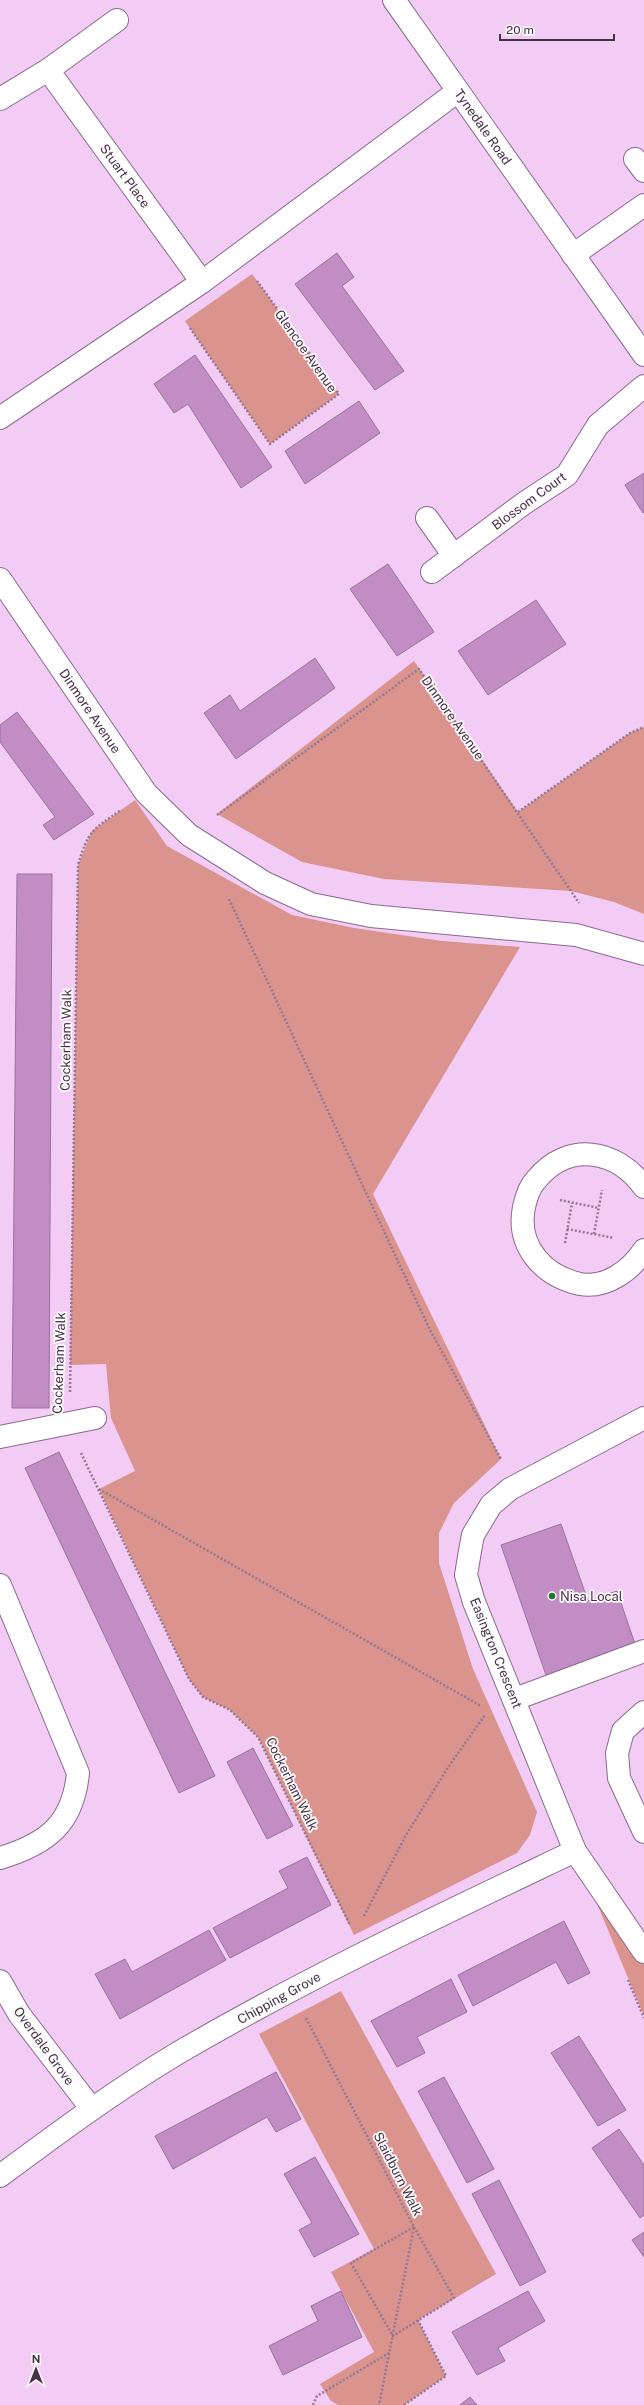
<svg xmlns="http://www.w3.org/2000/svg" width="644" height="2405" viewBox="0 0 644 2405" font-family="'Public Sans',sans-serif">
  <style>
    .green { fill: #db938d }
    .building { fill: #c18dc4; stroke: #977499 }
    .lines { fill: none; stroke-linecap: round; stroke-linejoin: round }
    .lane-casing { stroke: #8b698d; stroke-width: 24 }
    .street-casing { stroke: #8b698d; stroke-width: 24 }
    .path { stroke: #937994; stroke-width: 2.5; stroke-dasharray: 2 2; stroke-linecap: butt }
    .lane { stroke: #fff; stroke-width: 22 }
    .street { stroke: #fff; stroke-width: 22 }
    .poi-dot { fill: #1d7827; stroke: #fefafe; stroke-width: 1.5 }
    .labels { text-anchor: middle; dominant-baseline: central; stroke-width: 3.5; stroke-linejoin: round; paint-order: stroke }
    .street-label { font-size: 13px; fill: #423343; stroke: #fefafe }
    .poi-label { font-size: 13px; fill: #423343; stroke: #fefafe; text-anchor: start }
  </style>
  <rect width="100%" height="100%" fill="#f2ccf4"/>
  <!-- green -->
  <g class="green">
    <path d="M 252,274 L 339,394 L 270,444 L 185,321 Z"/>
    <path d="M 414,661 L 518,812 L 630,733 L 644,727 L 644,914 L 614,902 L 571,891 L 384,879 L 302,862 L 217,814 Z"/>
    <path d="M 135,800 L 167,846 L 292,915 L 354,928 L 442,941 L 520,947 L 373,1194 L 501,1459 L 454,1503 L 439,1533 L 439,1563 L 473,1669 L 537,1812 L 530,1835 L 517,1853 L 354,1935 L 258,1737 L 230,1710 L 203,1697 L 189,1679 L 99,1489 L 135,1471 L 111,1418 L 106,1364 L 70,1365 L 78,865 L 92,831 Z"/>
    <path d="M 575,1851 L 614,1924 L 644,1965 L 644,2016 Z"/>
    <path d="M 341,1991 L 496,2274 L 418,2320 L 446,2376 L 404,2405 L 338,2405 L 331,2401 L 320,2384 L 374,2352 L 331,2272 L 374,2249 L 259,2034 Z"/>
  </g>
  <!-- building -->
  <g class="building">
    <path d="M 337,253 L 354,277 L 342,286 L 404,371 L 375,390 L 295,284 Z"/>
    <path d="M 195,355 L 272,467 L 241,488 L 188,404 L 174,413 L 154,384 Z"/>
    <path d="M 359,401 L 380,433 L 305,484 L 285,451 Z"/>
    <path d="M 644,473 L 644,512 L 643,513 L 625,485 Z"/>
    <path d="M 388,564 L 434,632 L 397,656 L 350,589 Z"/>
    <path d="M 536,600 L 566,644 L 488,695 L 458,651 Z"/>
    <path d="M 315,658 L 335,688 L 236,759 L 204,713 L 230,695 L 240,711 Z"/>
    <path d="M 17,712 L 94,814 L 54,840 L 43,825 L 55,817 L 0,742 L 0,725 Z"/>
    <path d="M 17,874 L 52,874 L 49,1408 L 12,1408 Z"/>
    <path d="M 59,1452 L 215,1776 L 179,1793 L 25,1468 Z"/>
    <path d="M 561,1524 L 588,1601 L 617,1591 L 636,1647 L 547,1678 L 501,1545 Z"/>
    <path d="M 253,1748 L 293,1826 L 267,1839 L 227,1762 Z"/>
    <path d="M 307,1857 L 331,1905 L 230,1958 L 213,1928 L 288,1888 L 279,1871 Z"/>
    <path d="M 564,1921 L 590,1973 L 568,1984 L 556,1962 L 473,2006 L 458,1975 Z"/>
    <path d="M 209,1930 L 226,1960 L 120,2019 L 95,1974 L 125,1959 L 132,1972 Z"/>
    <path d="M 451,1979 L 467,2012 L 417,2037 L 425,2053 L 397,2067 L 371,2021 Z"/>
    <path d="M 579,2036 L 626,2110 L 598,2126 L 551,2053 Z"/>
    <path d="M 276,2072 L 301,2119 L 276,2132 L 267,2117 L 173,2169 L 155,2136 Z"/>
    <path d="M 444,2077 L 494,2169 L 467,2183 L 418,2091 Z"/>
    <path d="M 619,2129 L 644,2165 L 644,2215 L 640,2218 L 592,2148 Z"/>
    <path d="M 315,2157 L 359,2234 L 314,2257 L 299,2230 L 312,2223 L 284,2174 Z"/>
    <path d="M 499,2180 L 546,2272 L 520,2286 L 472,2194 Z"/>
    <path d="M 644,2232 L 644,2257 L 632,2240 Z"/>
    <path d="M 341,2291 L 362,2337 L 283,2375 L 269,2346 L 318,2321 L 311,2306 Z"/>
    <path d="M 528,2291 L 545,2321 L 498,2348 L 505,2361 L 477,2375 L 452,2332 Z"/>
    <path d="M 470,2397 L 477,2405 L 460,2405 Z"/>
  </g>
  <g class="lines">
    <defs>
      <g id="lane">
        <path d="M 0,1437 L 95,1418"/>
        <path d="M 0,1585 L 78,1773 C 73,1824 47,1844 0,1858"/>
        <path d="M 515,1699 L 644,1651"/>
      </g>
      <g id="street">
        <path d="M 394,0 L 644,355"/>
        <path d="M 48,70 L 202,282"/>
        <path d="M 0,99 L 48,70 L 117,20"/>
        <path d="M 635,159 L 644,171"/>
        <path d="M 573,255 L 644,205"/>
        <path d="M 0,418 L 202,282 L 458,91"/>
        <path d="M 427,518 L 454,556"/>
        <path d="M 432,572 L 523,504 L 567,475 L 598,425 L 644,386"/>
        <path d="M 0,579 L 146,793 L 189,835 L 265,883 L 311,904 L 371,916 L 576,935 L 644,954"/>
        <path d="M 644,1187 C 616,1149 568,1141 536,1180 C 529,1187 526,1198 524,1207 C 516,1247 544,1276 580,1284 C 606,1289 631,1270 644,1250"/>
        <path d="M 644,1418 L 510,1489 L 491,1505 L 473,1535 L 470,1551 L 466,1575 L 474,1602 L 575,1851 L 644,1952"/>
        <path d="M 644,1712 L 623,1731 L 617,1753 L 619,1778 L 644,1832"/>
        <path d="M 0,1981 L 19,2014 L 91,2108"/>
        <path d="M 0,2176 C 58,2133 116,2090 178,2053 C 306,1978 441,1915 575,1851"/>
      </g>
    </defs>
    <!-- lane casing -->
    <use href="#lane" class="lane-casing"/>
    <!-- street casing -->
    <use href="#street" class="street-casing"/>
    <!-- path -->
    <g class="path">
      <path d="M 190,328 L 270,444 L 339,394 L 257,281"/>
      <path d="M 518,812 L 630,733 L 644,727"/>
      <path d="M 217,815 L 419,669 L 579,903"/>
      <path d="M 229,899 L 430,1330 L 501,1459"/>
      <path d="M 560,1200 L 599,1208"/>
      <path d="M 567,1229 L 614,1238"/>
      <path d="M 594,1234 L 602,1190"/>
      <path d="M 565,1243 L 572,1203"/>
      <path d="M 70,1392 L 78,865 C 88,831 92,830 121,810"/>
      <path d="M 81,1453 L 189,1679 L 203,1697 L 230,1710 L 258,1737 L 350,1925"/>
      <path d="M 99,1489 L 481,1706"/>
      <path d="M 364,1916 L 406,1835 L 447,1769 L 485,1715"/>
      <path d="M 628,1980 L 644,2018"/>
      <path d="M 306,2018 L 414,2227 L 379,2405"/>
      <path d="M 414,2227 L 454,2298 L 393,2336 L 351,2263 Z"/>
      <path d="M 313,2405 L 317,2396 L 389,2353"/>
      <path d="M 404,2405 L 446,2376 L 418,2320"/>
    </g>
    <!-- lane -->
    <use href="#lane" class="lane"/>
    <!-- street -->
    <use href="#street" class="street"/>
  </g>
  <!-- markers -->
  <circle class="poi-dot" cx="552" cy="1596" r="4"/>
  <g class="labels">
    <!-- street labels -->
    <g class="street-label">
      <text transform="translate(483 127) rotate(55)">Tynedale Road</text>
      <text transform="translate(125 176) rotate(54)">Stuart Place</text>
      <text transform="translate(306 351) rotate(55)">Glencoe Avenue</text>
      <text transform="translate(529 501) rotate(-36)">Blossom Court</text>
      <text transform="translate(90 711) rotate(56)">Dinmore Avenue</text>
      <text transform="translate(453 718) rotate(55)">Dinmore Avenue</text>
      <text transform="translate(66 1040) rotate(-89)">Cockerham Walk</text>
      <text transform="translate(59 1363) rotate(-88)">Cockerham Walk</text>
      <text transform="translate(496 1653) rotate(68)">Easington Crescent</text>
      <text transform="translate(292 1784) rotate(64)">Cockerham Walk</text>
      <text transform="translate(279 1998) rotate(-29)">Chipping Grove</text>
      <text transform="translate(44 2046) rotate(54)">Overdale Grove</text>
      <text transform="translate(398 2174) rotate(63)">Slaidburn Walk</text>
    </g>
    <!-- poi labels -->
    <g class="poi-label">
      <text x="560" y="1596">Nisa Local</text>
    </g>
  </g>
  <!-- north arrow -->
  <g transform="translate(36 2369)" stroke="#fefafe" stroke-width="3" paint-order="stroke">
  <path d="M0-3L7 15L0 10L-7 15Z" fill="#423343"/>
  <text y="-6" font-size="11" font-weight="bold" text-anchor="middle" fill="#423343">N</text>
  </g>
  <!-- scale -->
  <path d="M500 34v6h114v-6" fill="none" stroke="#423343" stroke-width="2"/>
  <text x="506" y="34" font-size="12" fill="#423343" stroke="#fefafe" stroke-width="3" paint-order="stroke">20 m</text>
</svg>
